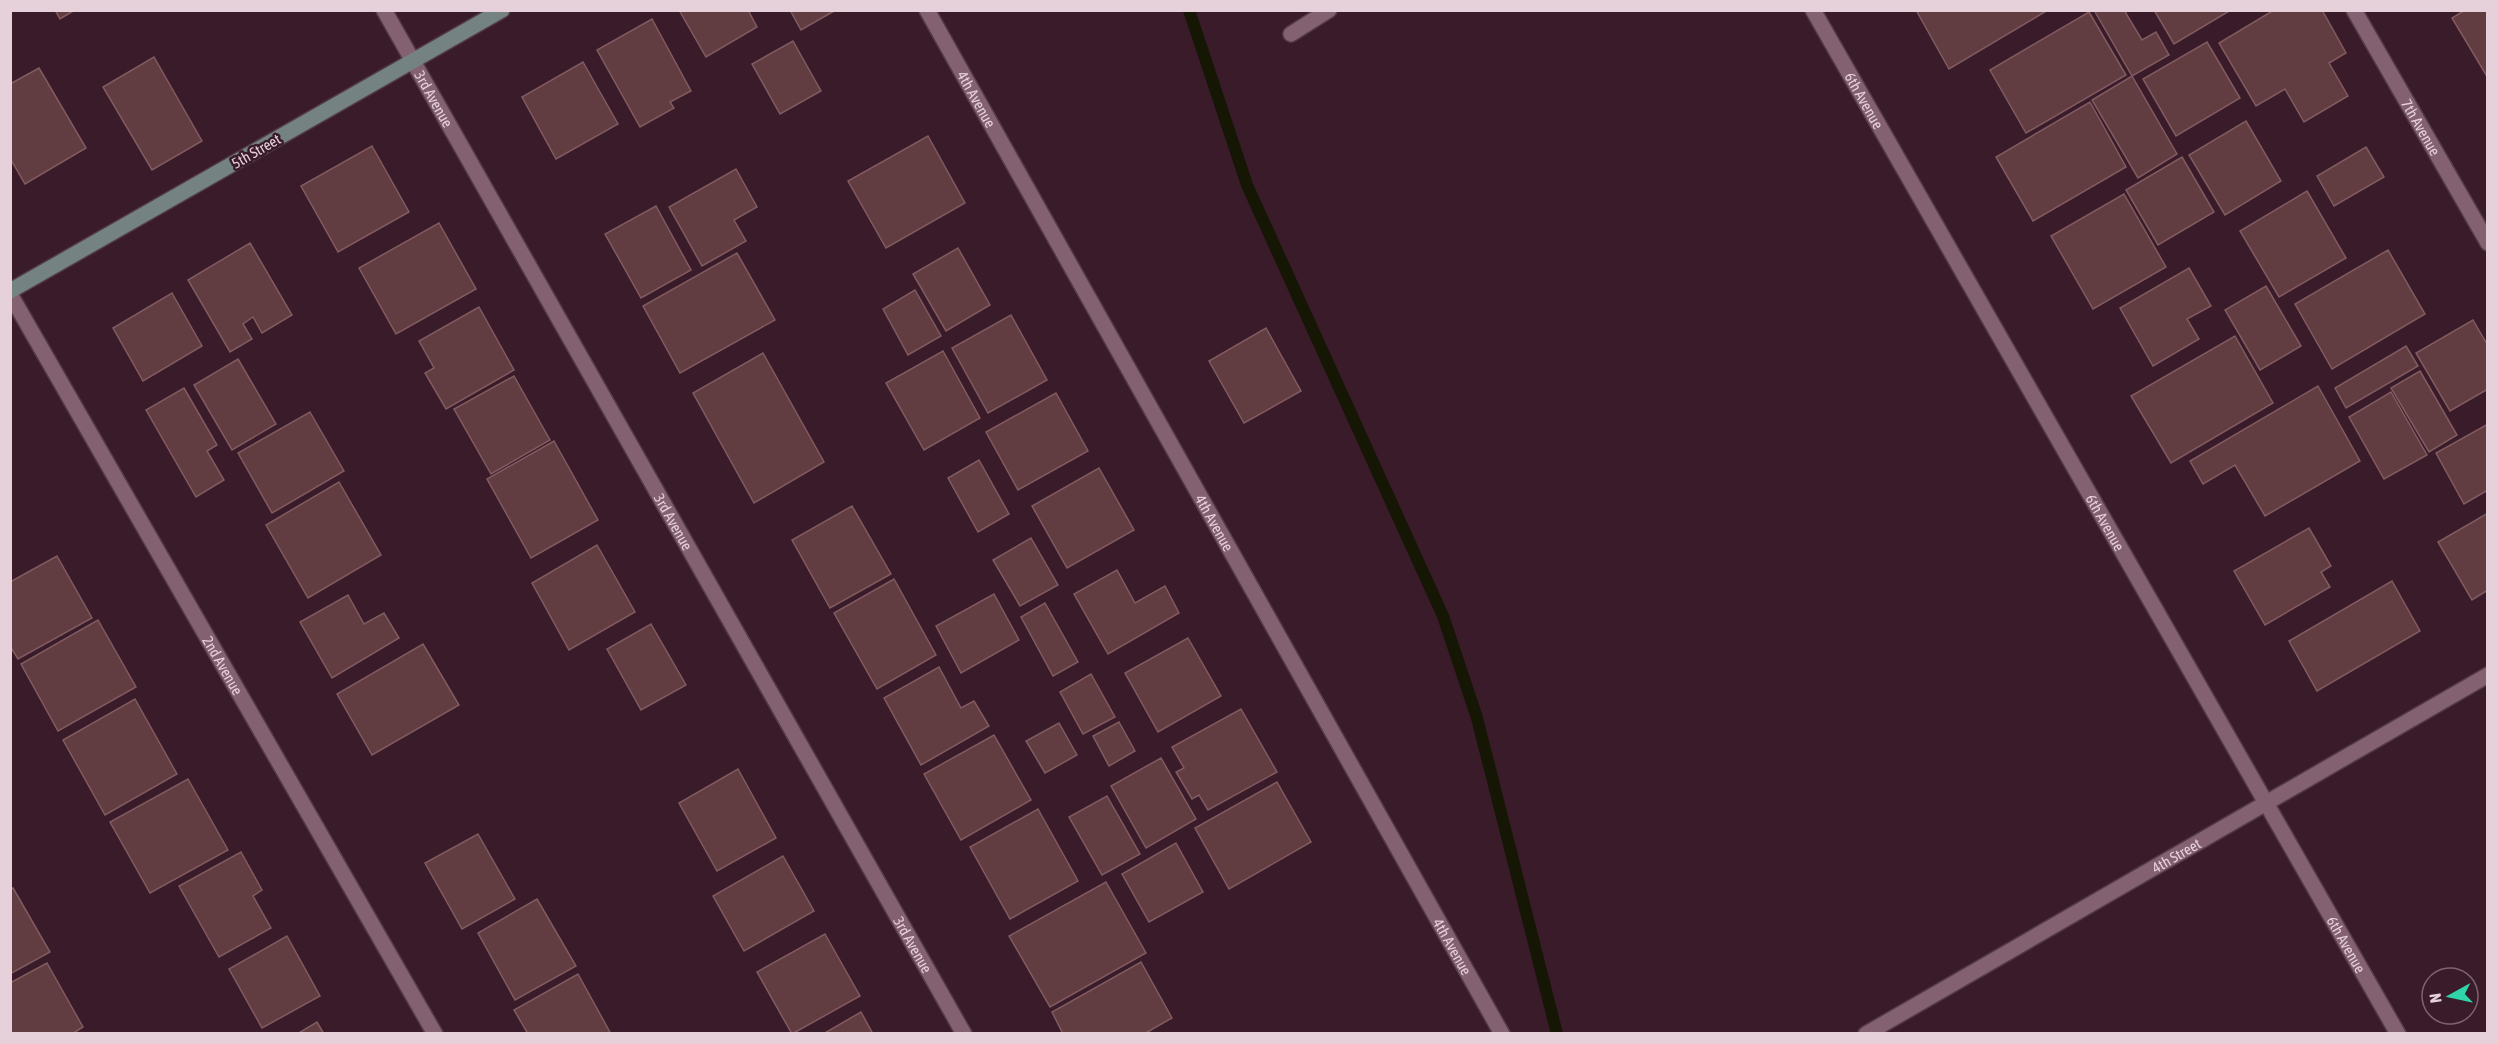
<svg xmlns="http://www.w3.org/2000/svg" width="2498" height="1044" viewBox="0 0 2498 1044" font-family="'Asap Condensed',sans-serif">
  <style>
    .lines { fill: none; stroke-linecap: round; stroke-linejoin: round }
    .stream { stroke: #161604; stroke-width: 12 }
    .building { fill: #613d42; stroke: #815b60; stroke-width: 1.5 }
    .lane-casing { stroke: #533a46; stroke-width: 18 }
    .street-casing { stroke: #533a46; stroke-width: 18 }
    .secondary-casing { stroke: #533a46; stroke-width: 18 }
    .lane { stroke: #846171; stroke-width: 15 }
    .street { stroke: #846171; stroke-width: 15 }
    .secondary { stroke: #758282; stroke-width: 15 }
    .labels { text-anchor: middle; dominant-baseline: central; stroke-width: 5; stroke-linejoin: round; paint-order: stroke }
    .street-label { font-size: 15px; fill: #e6d1da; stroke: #391b2a }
  </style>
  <rect width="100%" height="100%" fill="#391b2a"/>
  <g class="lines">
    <!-- stream -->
    <path class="stream" d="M 1189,10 L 1247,185 L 1443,616 L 1477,718 L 1557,1034"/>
  </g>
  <!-- building -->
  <g class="building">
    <path d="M 55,10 L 75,10 L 60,19 Z"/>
    <path d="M 679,10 L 748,10 L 757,27 L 706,57 Z"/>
    <path d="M 790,10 L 836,10 L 801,30 Z"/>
    <path d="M 1916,10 L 2048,10 L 1949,69 Z"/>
    <path d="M 2094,10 L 2124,10 L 2142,40 L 2156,32 L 2169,55 L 2132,76 Z"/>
    <path d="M 2154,10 L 2231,10 L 2174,44 Z"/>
    <path d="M 2274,10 L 2322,10 L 2346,53 L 2329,63 L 2348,96 L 2304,122 L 2285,89 L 2256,106 L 2219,43 Z"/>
    <path d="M 2465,10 L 2488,10 L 2488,78 L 2452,18 Z"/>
    <path d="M 2089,12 L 2126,75 L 2026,133 L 1990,70 Z"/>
    <path d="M 652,19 L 691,91 L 670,102 L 674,108 L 640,127 L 597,50 Z"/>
    <path d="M 793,41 L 821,91 L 780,114 L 752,64 Z"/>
    <path d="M 2207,42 L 2240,98 L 2176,136 L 2143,79 Z"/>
    <path d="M 154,57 L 202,141 L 152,170 L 103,87 Z"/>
    <path d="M 583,62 L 618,124 L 556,159 L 522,97 Z"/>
    <path d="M 39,68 L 86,148 L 25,184 L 10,158 L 10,84 Z"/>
    <path d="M 2132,76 L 2177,154 L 2138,178 L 2092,100 Z"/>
    <path d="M 2090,102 L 2126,167 L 2033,221 L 1996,157 Z"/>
    <path d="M 2246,121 L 2281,181 L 2225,215 L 2189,155 Z"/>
    <path d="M 928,136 L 965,203 L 886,248 L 848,181 Z"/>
    <path d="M 372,146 L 409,212 L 338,252 L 301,186 Z"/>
    <path d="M 2366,147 L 2384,177 L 2334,206 L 2317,176 Z"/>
    <path d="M 2182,157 L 2214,212 L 2158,245 L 2126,190 Z"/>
    <path d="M 736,169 L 757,207 L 734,220 L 746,241 L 702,266 L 669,207 Z"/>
    <path d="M 2307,191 L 2346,258 L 2279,297 L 2240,231 Z"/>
    <path d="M 2124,194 L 2166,267 L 2093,309 L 2051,236 Z"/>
    <path d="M 656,206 L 691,270 L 641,298 L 605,234 Z"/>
    <path d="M 439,223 L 476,289 L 396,334 L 359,268 Z"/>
    <path d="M 250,243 L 292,315 L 262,333 L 253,317 L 243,324 L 252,339 L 230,352 L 188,280 Z"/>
    <path d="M 958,248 L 990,305 L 946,331 L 913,274 Z"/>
    <path d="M 2388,250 L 2425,314 L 2332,369 L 2295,304 Z"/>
    <path d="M 737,253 L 775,320 L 680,373 L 643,306 Z"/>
    <path d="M 2189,268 L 2211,306 L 2187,319 L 2199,339 L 2153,366 L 2120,308 Z"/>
    <path d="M 2266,286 L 2301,346 L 2260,370 L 2225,310 Z"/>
    <path d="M 915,290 L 941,336 L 908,355 L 883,309 Z"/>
    <path d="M 172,293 L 202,346 L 143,381 L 113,328 Z"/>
    <path d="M 479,307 L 514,370 L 446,409 L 425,373 L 434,368 L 419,341 Z"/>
    <path d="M 1011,315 L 1047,380 L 988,413 L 952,348 Z"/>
    <path d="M 2473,320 L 2488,346 L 2488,389 L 2450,411 L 2416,353 Z"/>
    <path d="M 1266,328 L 1301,391 L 1244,423 L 1209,361 Z"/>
    <path d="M 2235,336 L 2273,403 L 2171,463 L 2131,396 Z"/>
    <path d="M 2406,346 L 2418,366 L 2346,408 L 2335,388 Z"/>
    <path d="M 943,351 L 980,418 L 924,450 L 886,383 Z"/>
    <path d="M 763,353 L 824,462 L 754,503 L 693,393 Z"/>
    <path d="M 238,359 L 276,424 L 232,450 L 194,385 Z"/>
    <path d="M 2420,371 L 2457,435 L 2429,452 L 2391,388 Z"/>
    <path d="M 514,376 L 550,440 L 491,474 L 454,409 Z"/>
    <path d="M 2318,386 L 2360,461 L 2265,516 L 2235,465 L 2203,484 L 2190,461 Z"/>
    <path d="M 184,388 L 217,445 L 207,451 L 224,480 L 196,497 L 146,410 Z"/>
    <path d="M 2391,392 L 2427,455 L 2384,479 L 2349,417 Z"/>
    <path d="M 1056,393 L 1088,451 L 1018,490 L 986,432 Z"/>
    <path d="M 310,412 L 344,471 L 272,513 L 238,453 Z"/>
    <path d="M 2488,424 L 2488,490 L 2464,504 L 2436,453 Z"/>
    <path d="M 554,441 L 598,520 L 531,558 L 487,479 Z"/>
    <path d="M 979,460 L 1009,514 L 978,532 L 948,478 Z"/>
    <path d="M 1099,468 L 1134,530 L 1067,568 L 1032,506 Z"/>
    <path d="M 339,482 L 381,555 L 308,598 L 266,525 Z"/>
    <path d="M 852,506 L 891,574 L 830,608 L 792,540 Z"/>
    <path d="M 2488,513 L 2488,590 L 2472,600 L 2438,542 Z"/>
    <path d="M 2309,528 L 2331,566 L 2321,572 L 2330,587 L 2265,625 L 2234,571 Z"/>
    <path d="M 1031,538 L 1058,585 L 1020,606 L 993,560 Z"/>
    <path d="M 597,545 L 635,612 L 569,650 L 532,583 Z"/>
    <path d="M 57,556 L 92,618 L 18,659 L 10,646 L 10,582 Z"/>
    <path d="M 1117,570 L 1135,603 L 1165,586 L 1179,613 L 1108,654 L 1074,594 Z"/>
    <path d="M 894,579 L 936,655 L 877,689 L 834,613 Z"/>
    <path d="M 2392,581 L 2420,631 L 2317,691 L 2289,641 Z"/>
    <path d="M 994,594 L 1019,640 L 961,673 L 936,626 Z"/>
    <path d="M 348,595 L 364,624 L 384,613 L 399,638 L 332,678 L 300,622 Z"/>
    <path d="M 1045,603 L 1078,662 L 1053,676 L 1021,617 Z"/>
    <path d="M 98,620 L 136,687 L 58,731 L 21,664 Z"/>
    <path d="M 651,624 L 686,685 L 641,710 L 607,649 Z"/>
    <path d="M 1188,638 L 1221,696 L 1158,732 L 1125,673 Z"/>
    <path d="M 423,644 L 459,705 L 372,755 L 337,694 Z"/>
    <path d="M 939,667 L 961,708 L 974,701 L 989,726 L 921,765 L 884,698 Z"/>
    <path d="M 1091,674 L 1115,717 L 1083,734 L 1060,692 Z"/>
    <path d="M 135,699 L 177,774 L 105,815 L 63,740 Z"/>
    <path d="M 1241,709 L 1277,772 L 1208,810 L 1199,795 L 1192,799 L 1176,772 L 1184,768 L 1172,747 Z"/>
    <path d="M 1119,722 L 1135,751 L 1109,766 L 1093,736 Z"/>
    <path d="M 1059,723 L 1077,755 L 1045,773 L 1026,741 Z"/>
    <path d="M 994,735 L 1031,800 L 961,840 L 924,774 Z"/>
    <path d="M 1161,758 L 1196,819 L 1146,848 L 1111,786 Z"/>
    <path d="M 738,769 L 776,838 L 717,871 L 679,803 Z"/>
    <path d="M 188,779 L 228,850 L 150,893 L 110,822 Z"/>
    <path d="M 1277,782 L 1311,842 L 1229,889 L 1195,828 Z"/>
    <path d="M 1107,796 L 1140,854 L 1102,875 L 1069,817 Z"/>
    <path d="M 1038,809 L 1078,881 L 1010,919 L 970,847 Z"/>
    <path d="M 478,834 L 515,899 L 462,929 L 425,863 Z"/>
    <path d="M 1176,843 L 1203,892 L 1149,922 L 1122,874 Z"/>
    <path d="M 241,852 L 262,890 L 253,896 L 271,928 L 219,957 L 179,886 Z"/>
    <path d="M 783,856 L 814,911 L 744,951 L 713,896 Z"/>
    <path d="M 1106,882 L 1146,953 L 1050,1007 L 1009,936 Z"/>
    <path d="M 13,888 L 50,952 L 10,974 L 10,889 Z"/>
    <path d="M 537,899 L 576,966 L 515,1000 L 478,933 Z"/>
    <path d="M 825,934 L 860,996 L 792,1034 L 757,972 Z"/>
    <path d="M 287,936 L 320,996 L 262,1028 L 229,969 Z"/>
    <path d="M 1141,962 L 1172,1018 L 1144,1034 L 1063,1034 L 1052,1012 Z"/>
    <path d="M 47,963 L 83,1027 L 72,1034 L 10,1034 L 10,983 Z"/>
    <path d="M 578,974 L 611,1034 L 528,1034 L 514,1010 Z"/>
    <path d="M 861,1012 L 873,1034 L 823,1034 Z"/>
    <path d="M 317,1022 L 324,1034 L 297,1034 Z"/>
  </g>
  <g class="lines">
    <defs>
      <path id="lane" d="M 1291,34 L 1329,10"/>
      <g id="street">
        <path id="s1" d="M 384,10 L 964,1034"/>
        <path id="s2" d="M 927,10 L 1502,1034"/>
        <path id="s3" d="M 1813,10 L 2398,1034"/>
        <path id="s4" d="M 2354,10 L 2488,243"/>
        <path id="s5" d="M 10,294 L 435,1034"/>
        <path id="s6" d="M 1866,1034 L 2488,675"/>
      </g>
      <path id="secondary" d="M 10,291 L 502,10"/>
    </defs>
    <!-- lane casing -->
    <use href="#lane" class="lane-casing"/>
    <!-- street casing -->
    <use href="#street" class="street-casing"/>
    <!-- secondary casing -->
    <use href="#secondary" class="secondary-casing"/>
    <!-- lane -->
    <use href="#lane" class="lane"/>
    <!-- street -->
    <use href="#street" class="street"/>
    <!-- secondary -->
    <use href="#secondary" class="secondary"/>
  </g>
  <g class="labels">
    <!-- street labels -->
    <g class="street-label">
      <text stroke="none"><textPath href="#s2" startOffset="102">4th Avenue</textPath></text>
      <text stroke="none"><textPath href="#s1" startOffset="102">3rd Avenue</textPath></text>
      <text stroke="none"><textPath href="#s3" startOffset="104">6th Avenue</textPath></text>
      <text stroke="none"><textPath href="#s4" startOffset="135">7th Avenue</textPath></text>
      <text transform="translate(256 151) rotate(-30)">5th Street</text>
      <text stroke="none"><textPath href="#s1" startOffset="588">3rd Avenue</textPath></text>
      <text stroke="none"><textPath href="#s2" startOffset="588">4th Avenue</textPath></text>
      <text stroke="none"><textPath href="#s3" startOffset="590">6th Avenue</textPath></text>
      <text stroke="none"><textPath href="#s5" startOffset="428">2nd Avenue</textPath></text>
      <text stroke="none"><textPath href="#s6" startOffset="358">4th Street</textPath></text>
      <text stroke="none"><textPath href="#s3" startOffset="1076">6th Avenue</textPath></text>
      <text stroke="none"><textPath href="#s1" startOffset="1074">3rd Avenue</textPath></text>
      <text stroke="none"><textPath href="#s2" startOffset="1074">4th Avenue</textPath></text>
    </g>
  </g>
  <!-- border -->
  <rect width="2498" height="1044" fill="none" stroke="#e6d1da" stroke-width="24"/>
  <!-- north arrow -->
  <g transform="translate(2450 996) rotate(262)"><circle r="28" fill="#391b2a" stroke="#7e6470" stroke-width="1.5"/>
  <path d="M0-4.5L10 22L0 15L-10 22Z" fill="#30d4a9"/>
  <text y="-9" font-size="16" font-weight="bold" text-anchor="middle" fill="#e6d1da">N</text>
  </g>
</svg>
